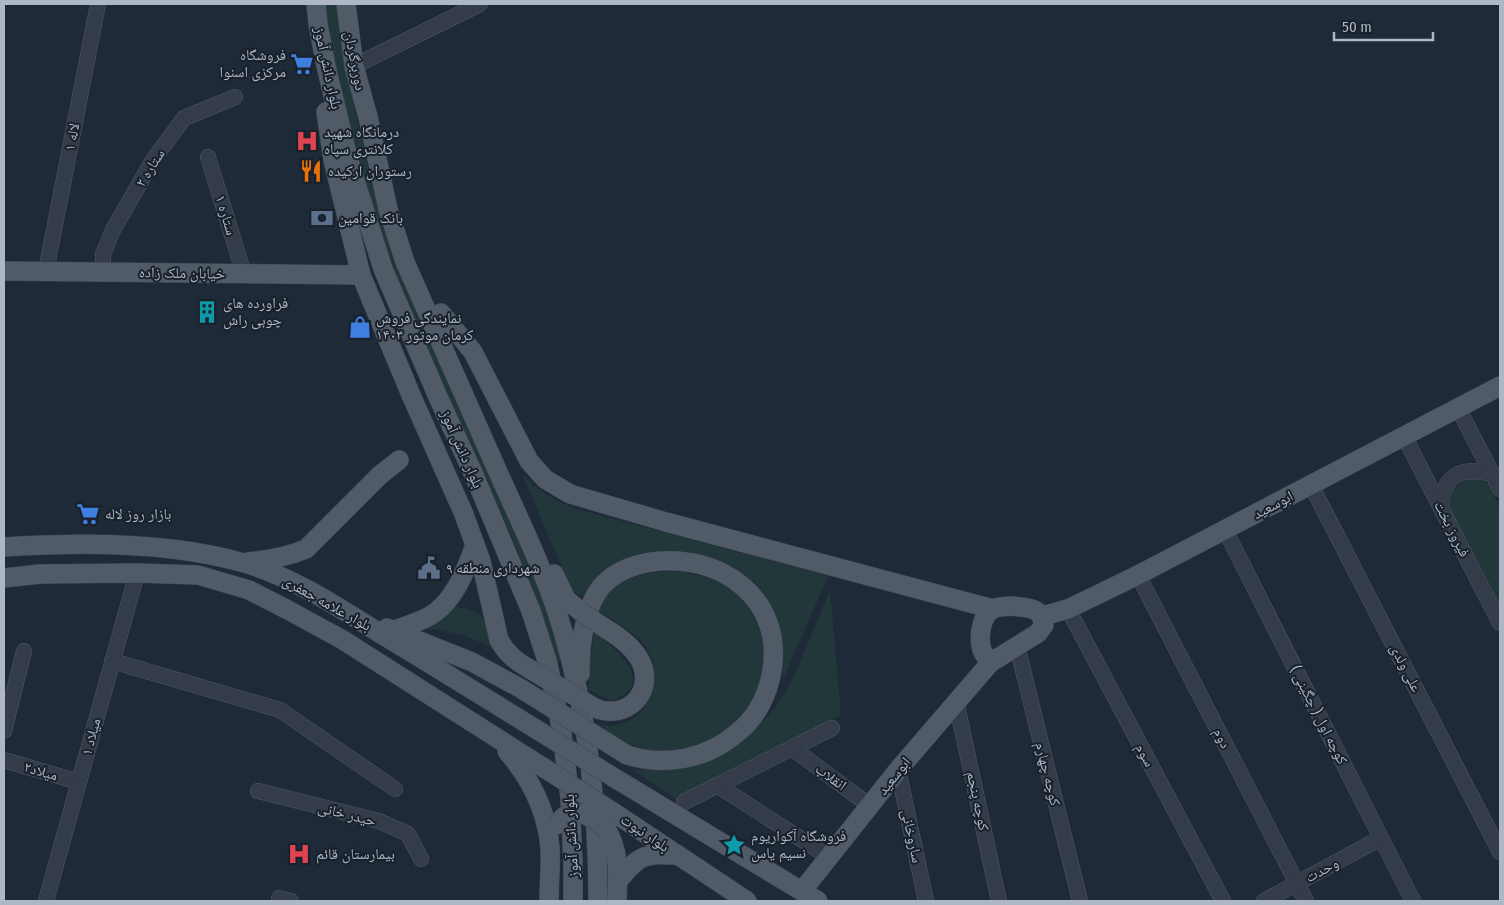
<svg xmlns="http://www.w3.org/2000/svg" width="1504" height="905" viewBox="0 0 1504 905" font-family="'Fira Sans Condensed','Noto Naskh Arabic',sans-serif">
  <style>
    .green { fill: #213739 }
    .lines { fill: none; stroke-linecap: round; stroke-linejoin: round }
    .minor-casing { stroke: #505a66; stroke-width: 16 }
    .major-casing { stroke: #3c4552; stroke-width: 20 }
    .minor { stroke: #333c48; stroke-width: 15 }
    .major { stroke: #515b68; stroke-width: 19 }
    .major-bridge-casing { stroke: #3c4552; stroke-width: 20; stroke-linecap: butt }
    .major-bridge { stroke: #515b68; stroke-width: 19 }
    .labels { text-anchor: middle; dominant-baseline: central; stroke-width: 4; stroke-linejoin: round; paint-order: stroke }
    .poi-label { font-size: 15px; fill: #adb7c5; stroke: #19212c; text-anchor: start }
    .street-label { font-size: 15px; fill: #adb7c5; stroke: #19212c }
  </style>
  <rect width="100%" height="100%" fill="#1f2a38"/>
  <!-- green -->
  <g class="green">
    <path d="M 323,4 L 337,4 L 345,60 L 358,124 L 395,265 L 521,540 L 551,624 L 561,661 L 554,661 L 544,626 L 514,542 L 442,390 L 388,263 L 349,129 L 332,63 Z"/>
    <path d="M 522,474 C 541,493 552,499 577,509 L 828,576 L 783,680 C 783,653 782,626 769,602 C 744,555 661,536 617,563 C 604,570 595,584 585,596 L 578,595 L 571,589 Z"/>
    <path d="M 1475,479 L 1487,483 L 1500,507 L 1500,606 L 1449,508 C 1452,490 1456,480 1475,479 Z"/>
    <path d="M 677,571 C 695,575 715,578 731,589 C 743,596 750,608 756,621 C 766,639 766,659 761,679 C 743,740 678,768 621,741 C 614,737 607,730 600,725 C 605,725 611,726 615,725 C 652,720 664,675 646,647 C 637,633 610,619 597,610 C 613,575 642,572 677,571 Z"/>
    <path d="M 830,590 L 841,715 L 679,801 L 633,770 L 658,769 L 731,747 L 752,732 L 771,713 L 785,693 L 798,667 Z"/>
    <path d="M 453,606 C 487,611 486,619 497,649 L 463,635 L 427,628 Z"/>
    <path d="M 594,631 C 616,650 660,683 611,701 L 589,690 L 589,673 Z"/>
  </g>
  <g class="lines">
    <defs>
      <g id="minor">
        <path d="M 354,66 L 480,4"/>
        <path d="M 208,157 L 244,274"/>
        <path d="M 46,271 L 98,4"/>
        <path d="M 103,272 L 103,254 L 113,230 L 153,160 L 184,118 L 235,97"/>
        <path d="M 1458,408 L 1500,489"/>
        <path d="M 1404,436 L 1500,623"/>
        <path d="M 1311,485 L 1500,852"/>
        <path d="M 1441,508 C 1443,474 1462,466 1492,474"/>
        <path d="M 1225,530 L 1413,901"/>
        <path d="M 1138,575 L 1306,901"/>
        <path d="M 1068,609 L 1223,901"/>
        <path d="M 1017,646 L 1080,901"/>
        <path d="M 112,661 L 280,710 L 395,789"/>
        <path d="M 956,701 L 999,901"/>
        <path d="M 4,731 L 24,651"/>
        <path d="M 792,748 L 870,806"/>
        <path d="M 4,760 L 79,782"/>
        <path d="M 898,770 L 926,901"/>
        <path d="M 717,785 L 829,857"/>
        <path d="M 258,791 L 379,821 L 408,834 L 421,859"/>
        <path d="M 684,802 L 832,728"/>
        <path d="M 279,898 L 291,901"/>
        <path d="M 46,901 L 137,573"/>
        <path d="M 1264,901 L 1381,838"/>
      </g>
      <g id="major">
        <path d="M 316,4 L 318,24 L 326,66 L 348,158 L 383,269 L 438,397 L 474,475 L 531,611 L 548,664 L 561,727 L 570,798 L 573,864 L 573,901"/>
        <path d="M 346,4 L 354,66 L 368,117 L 388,209 L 405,262 C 436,332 467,402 498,472 C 519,519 542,566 558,615 C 587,707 598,805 598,901"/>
        <path d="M 326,112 L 333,160 L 361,275 L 411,395 L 463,512 L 481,561 L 499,640 C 506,653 515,661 528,668"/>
        <path d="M 4,271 L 361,275"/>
        <path d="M 441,313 L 473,352 L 529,461 L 545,479 L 570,494 L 666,522 L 993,609"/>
        <path d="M 4,547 C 78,542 172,542 244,563 C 293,577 338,607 381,634 C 434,666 486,698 539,731"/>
        <path d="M 248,562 C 268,560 287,557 306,549 L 380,475 L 399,460"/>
        <path d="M 554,574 L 566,599 L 580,611"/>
        <path d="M 4,578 L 40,574 L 137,573 L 198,575 L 249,590 L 288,610 L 343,640 L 541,766"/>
        <path d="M 1011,606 C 1027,608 1041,606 1044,625 L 1038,633 L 990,663 C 988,659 984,655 982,650 C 978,637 981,613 995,608 C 1000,607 1006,606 1011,606 Z"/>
        <path d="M 1043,616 L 1068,609 L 1138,575 L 1500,386"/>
        <path d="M 387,628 L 472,662 L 520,688"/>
        <path d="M 395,630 C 406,626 418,622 428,617 C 454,603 466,570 475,545"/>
        <path d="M 580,674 C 580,645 583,610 601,587 C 614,572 632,565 651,562 C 721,552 787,600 771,676 C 766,698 755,719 737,733 C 707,759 665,767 627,755"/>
        <path d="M 595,708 C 626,721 655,693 641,662 C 632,644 613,633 597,623"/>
        <path d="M 507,751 C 530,778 547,811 550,848 C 551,865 549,884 549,901"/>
        <path d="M 613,777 L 818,901"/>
        <path d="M 613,812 L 747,901"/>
        <path d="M 607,830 C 620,853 618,876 617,901"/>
        <path d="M 618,881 C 640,854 643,854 678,855"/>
        <path d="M 802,891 L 898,770 L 990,663"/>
      </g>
    </defs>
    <!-- minor casing -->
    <use href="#minor" class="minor-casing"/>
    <!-- major casing -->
    <use href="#major" class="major-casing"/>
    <!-- minor -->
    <use href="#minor" class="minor"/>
    <!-- major -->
    <use href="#major" class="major"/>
    <defs>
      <g id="major-bridge">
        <path d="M 580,611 L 597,623"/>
        <path d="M 528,668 L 595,708"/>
        <path d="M 520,688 L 627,755"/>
        <path d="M 539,731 L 613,777"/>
        <path d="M 541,766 L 613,812"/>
        <path d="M 557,825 C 559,823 562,818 565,816 C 580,806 596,821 607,830"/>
      </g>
    </defs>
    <!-- major-bridge casing -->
    <use href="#major-bridge" class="major-bridge-casing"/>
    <!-- major-bridge -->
    <use href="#major-bridge" class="major-bridge"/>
  </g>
  <!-- icons -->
  <defs>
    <symbol id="supermarket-bare" viewBox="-9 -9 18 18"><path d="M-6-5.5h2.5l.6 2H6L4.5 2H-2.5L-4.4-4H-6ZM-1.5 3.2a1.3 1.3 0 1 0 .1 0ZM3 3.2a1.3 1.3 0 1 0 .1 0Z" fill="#3f7fe0" stroke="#19212c" stroke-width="2.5" paint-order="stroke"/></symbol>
    <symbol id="hospital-bare" viewBox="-9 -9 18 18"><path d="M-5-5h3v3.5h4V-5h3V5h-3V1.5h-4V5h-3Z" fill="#e0444e" stroke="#19212c" stroke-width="2.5" paint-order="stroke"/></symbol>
    <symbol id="restaurant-bare" viewBox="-9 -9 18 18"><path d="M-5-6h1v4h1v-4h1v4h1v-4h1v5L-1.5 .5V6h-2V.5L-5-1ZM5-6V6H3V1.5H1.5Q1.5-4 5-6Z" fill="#e8710a" stroke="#19212c" stroke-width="2.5" paint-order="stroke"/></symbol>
    <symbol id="bank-bare" viewBox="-9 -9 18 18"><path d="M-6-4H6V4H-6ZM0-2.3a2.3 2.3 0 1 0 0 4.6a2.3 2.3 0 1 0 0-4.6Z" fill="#5c6f8a" stroke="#19212c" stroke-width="2.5" paint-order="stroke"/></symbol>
    <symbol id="building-bare" viewBox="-9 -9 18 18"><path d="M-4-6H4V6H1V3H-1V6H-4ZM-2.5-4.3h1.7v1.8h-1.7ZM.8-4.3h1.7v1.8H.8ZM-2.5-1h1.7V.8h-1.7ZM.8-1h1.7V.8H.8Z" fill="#0f9aa8" stroke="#19212c" stroke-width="2.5" paint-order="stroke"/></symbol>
    <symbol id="shop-bare" viewBox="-9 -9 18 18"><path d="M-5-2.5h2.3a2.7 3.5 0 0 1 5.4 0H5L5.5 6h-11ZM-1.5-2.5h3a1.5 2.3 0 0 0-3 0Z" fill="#3f7fe0" stroke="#19212c" stroke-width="2.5" paint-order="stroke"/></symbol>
    <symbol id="civic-bare" viewBox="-9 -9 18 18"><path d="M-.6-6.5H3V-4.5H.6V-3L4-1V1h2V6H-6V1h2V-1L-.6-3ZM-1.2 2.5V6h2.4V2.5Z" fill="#5c6f8a" stroke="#19212c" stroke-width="2.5" paint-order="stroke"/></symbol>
    <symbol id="sight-bare" viewBox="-9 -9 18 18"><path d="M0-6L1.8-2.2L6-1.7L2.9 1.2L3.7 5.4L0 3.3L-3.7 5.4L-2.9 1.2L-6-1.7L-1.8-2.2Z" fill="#0f9aa8" stroke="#19212c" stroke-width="2.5" paint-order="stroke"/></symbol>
  </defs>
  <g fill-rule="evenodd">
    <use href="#supermarket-bare" x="286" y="48" width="32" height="32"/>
    <use href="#hospital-bare" x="291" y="125" width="32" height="32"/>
    <use href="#restaurant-bare" x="295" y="155" width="32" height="32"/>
    <use href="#bank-bare" x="306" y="202" width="32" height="32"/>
    <use href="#building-bare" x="191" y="296" width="32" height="32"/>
    <use href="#shop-bare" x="344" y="311" width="32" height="32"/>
    <use href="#supermarket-bare" x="72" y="498" width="32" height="32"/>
    <use href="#civic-bare" x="413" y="552" width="32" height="32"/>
    <use href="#sight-bare" x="718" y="829" width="32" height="32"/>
    <use href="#hospital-bare" x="283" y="838" width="32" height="32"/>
  </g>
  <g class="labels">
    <!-- poi labels -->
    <g class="poi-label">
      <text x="286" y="55" text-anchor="end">فروشگاه<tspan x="286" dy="17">مرکزی اسنوا</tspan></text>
      <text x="324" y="132">درمانگاه شهید<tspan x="324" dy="17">کلانتری سپاه</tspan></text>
      <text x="328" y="171">رستوران ارکیده</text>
      <text x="338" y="218">بانک قوامین</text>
      <text x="223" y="303">فراورده های<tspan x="223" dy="17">چوبی راش</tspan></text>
      <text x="376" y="318">نمایندگی فروش<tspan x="376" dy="17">۱۴۰۳ کرمان موتور</tspan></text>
      <text x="105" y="514">بازار روز لاله</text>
      <text x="446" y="568">شهرداری منطقه ۹</text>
      <text x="751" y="836">فروشگاه آکواریوم<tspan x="751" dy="17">نسیم یاس</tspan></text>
      <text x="316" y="854">بیمارستان قائم</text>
    </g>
    <!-- street labels -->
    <g class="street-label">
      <text transform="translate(355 61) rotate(79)">دوربرگردان</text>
      <text transform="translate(328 68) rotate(78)">بلوار دانش آموز</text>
      <text transform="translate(72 137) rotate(-79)">لاله ۱</text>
      <text transform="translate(150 168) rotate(-58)">ستاره ۲</text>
      <text transform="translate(226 215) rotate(73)">ستاره ۱</text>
      <text transform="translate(182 273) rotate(1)">خیابان ملک زاده</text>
      <text transform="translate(462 449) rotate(66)">بلوار دانش آموز</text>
      <text transform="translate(1273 505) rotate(-28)">ابوسعید</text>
      <text transform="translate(1452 529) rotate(63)">فیروز بخت</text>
      <text transform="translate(327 603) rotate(29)">بلوار علامه جعفری</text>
      <text transform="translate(1406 668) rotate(63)">علی ولدی</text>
      <text transform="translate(1319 715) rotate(63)">کوچه اول ( چگینی )</text>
      <text transform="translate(91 737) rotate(-75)">میلاد ۱</text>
      <text transform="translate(1222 738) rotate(63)">دوم</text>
      <text transform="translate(1145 755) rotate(62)">سوم</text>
      <text transform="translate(41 771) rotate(16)">میلاد۲</text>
      <text transform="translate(1048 774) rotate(76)">کوچه چهارم</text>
      <text transform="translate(894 776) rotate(-51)">ابوسعید</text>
      <text transform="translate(831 777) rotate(36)">انقلاب</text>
      <text transform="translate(978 801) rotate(78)">کوچه پنجم</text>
      <text transform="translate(347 814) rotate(14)">حیدر خانی</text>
      <text transform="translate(645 833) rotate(34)">بلوار نبوت</text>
      <text transform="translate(571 836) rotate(-93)">بلوار دانش آموز</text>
      <text transform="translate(912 836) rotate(78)">ساروخانی</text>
      <text transform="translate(1322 870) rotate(-28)">وحدت</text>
    </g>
  </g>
  <!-- border -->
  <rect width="1504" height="905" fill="none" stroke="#adb7c5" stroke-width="10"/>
  <!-- scale -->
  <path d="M1334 32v8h99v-8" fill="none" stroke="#adb7c5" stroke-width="2.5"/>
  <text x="1342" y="32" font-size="15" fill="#adb7c5" stroke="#19212c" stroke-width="4" paint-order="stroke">50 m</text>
</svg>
